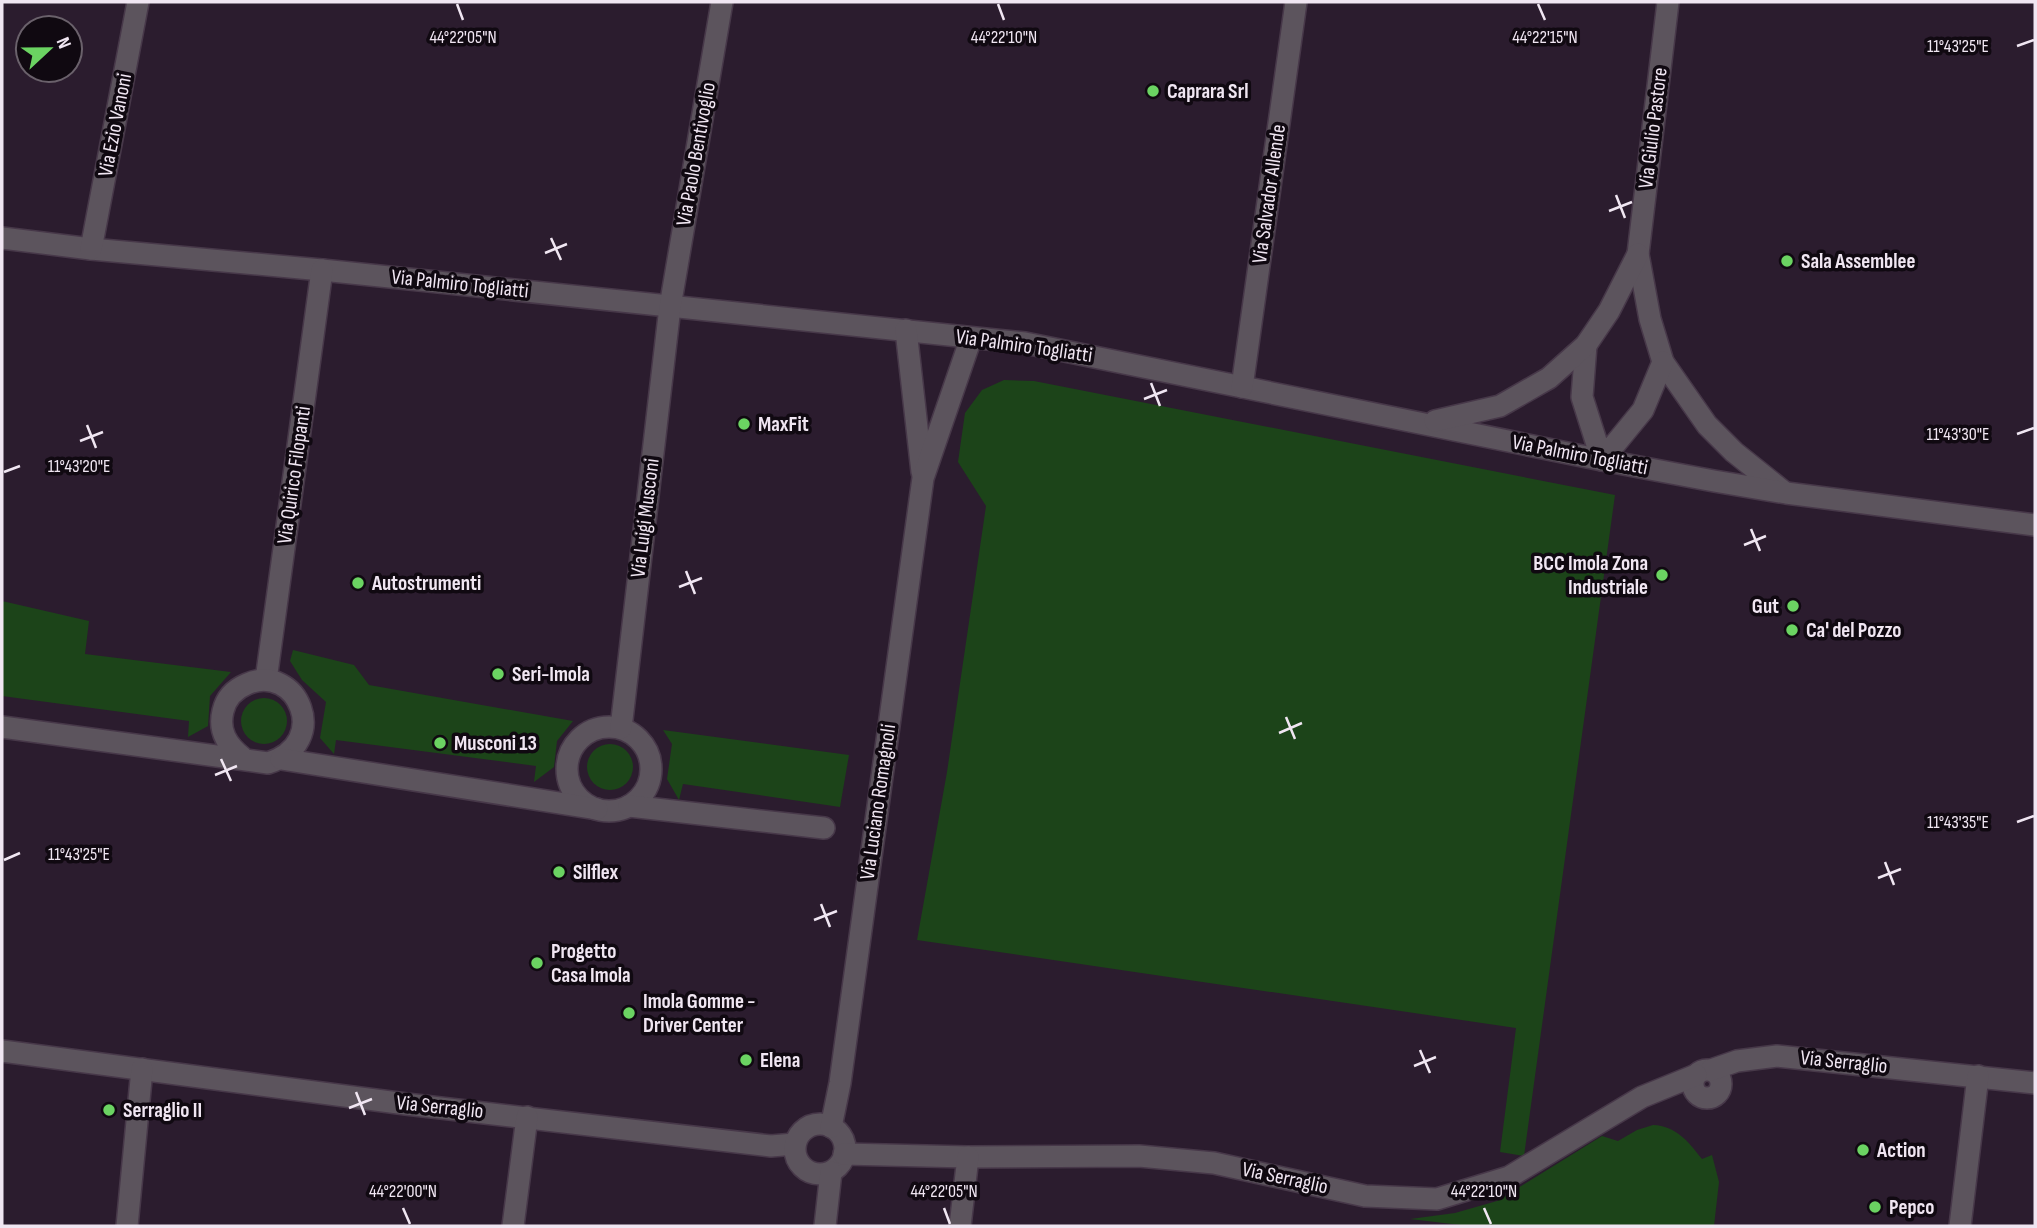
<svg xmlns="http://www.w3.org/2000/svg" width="2037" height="1228" viewBox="0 0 2037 1228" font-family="'Sofia Sans Condensed',sans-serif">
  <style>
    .green { fill: #1c4419 }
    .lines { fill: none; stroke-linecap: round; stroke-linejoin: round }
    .minor-casing { stroke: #473849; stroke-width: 24 }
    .minor { stroke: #5c545d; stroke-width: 21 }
    .ticks { fill: none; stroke: #f0e6f2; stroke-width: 2.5 }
    .poi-dot { fill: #6bd362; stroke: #100911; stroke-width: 2.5 }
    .labels { text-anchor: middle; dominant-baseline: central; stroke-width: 7; stroke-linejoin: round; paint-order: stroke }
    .poi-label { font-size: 21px; font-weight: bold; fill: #f0e6f2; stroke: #100911; text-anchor: start }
    .street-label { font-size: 21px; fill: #f0e6f2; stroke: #100911 }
    .ticks-label { font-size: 18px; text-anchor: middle; fill: #f0e6f2; stroke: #100911; stroke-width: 7; stroke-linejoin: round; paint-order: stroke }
  </style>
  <rect width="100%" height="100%" fill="#2b1c2e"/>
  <!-- green -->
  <g class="green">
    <path d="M 1004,380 L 1034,381 L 1615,495 L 1524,1156 L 1500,1152 L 1516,1028 L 917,940 L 947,772 L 986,506 L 958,462 L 965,413 L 982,390 Z"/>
    <path d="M 2,601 L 89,621 L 85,654 L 231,672 L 210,696 L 208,726 L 188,737 L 189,721 L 2,696 Z"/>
    <path d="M 293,650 L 354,665 L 369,685 L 573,721 L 557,741 L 554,767 L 534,782 L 536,766 L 336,740 L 334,754 L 320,738 L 326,702 L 302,680 L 290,661 Z"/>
    <circle cx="264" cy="721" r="23"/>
    <path d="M 663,730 L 849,755 L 840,807 L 683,784 L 679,800 L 667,779 L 672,744 Z"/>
    <circle cx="610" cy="767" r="23"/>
    <path d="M 1653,1125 C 1676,1126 1688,1141 1702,1159 L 1712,1155 L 1719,1182 L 1714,1226 L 1469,1226 L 1410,1219 L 1455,1213 L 1497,1201 L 1602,1136 L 1618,1141 L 1637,1130 Z"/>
  </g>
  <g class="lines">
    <defs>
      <g id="minor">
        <path d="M 1668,2 L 1638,254 L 1650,319 L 1663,362 L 1707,425 L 1734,452 L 1784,492"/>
        <path d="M 2,238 L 91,249 L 322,270 L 1025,343 L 1602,460 L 1714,481 L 1786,493 L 2035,525"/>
        <path d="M 91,249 L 138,2"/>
        <path d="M 906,330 L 922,472"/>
        <path d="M 1586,345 L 1582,397 L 1602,460 L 1643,410 L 1663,362"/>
        <path d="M 1242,387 L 1296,2"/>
        <path d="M 1435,421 L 1500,406 L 1549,378 L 1586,345 L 1609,311 L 1638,254"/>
        <path d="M 266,680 L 322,270"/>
        <path d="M 2,727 L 268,763 C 333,743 297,662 247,684 C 235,689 226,698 223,711 C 218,731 227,745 242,757"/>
        <circle cx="609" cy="769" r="42"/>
        <path d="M 621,728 L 670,307 L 722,2"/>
        <path d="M 281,759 L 597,809"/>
        <path d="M 629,806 L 824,828"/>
        <path d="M 2,1051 L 406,1104 L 771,1146 L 795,1144"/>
        <circle cx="1707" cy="1084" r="14"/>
        <path d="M 1711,1070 L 1737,1061 L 1777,1056 L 2035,1083"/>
        <circle cx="820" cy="1149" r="25"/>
        <path d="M 831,1127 L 840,1083 L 923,478 L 971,338"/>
        <path d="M 844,1154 L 968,1157 L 1139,1156 L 1214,1163 L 1365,1196 L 1437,1199 L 1509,1177 L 1642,1097 L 1696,1075"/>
        <path d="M 127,1226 L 142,1069"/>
        <path d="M 513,1226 L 527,1117"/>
        <path d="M 825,1226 L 831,1172"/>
        <path d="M 960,1226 L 968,1157"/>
        <path d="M 1960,1226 L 1978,1076"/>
      </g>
    </defs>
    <!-- minor casing -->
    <use href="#minor" class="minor-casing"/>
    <!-- minor -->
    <use href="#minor" class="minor"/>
  </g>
  <!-- ticks -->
  <path class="ticks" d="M 457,4 L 463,20M 998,4 L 1004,20M 1538,4 L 1545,20M 2017,46 L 2034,40M 1616,195 L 1625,218M 1609,211 L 1632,202M 551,238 L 561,260M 545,253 L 567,244M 1151,383 L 1160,406M 1144,399 L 1167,390M 87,425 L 96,448M 2017,434 L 2034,428M 80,441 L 103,432M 4,472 L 20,466M 1751,529 L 1760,551M 1744,545 L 1766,536M 686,571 L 695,594M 679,587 L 702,578M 1286,717 L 1295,739M 1279,733 L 1302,723M 221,759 L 231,781M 215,775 L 237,766M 2017,822 L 2034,816M 4,860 L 20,853M 1885,862 L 1894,885M 1878,878 L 1901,869M 821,904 L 830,927M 814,920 L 837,911M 1420,1050 L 1430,1073M 1414,1066 L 1436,1057M 356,1092 L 365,1115M 349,1108 L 372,1099M 403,1208 L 410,1224M 944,1208 L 950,1224M 1484,1208 L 1491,1224"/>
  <!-- markers -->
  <g class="poi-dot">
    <circle cx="1153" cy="91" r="7"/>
    <circle cx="1787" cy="261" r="7"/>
    <circle cx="744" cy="424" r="7"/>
    <circle cx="1662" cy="575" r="7"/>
    <circle cx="358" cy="583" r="7"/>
    <circle cx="1793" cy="606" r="7"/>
    <circle cx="1792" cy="630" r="7"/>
    <circle cx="498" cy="674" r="7"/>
    <circle cx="440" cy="743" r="7"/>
    <circle cx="559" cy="872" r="7"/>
    <circle cx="537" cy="963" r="7"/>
    <circle cx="629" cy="1013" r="7"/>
    <circle cx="746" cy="1060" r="7"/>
    <circle cx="109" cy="1110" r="7"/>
    <circle cx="1863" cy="1150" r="7"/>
    <circle cx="1875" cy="1207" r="7"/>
  </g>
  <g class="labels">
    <!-- poi labels -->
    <g class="poi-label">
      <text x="1167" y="91">Caprara Srl</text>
      <text x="1801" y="261">Sala Assemblee</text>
      <text x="758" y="424">MaxFit</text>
      <text x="1648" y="563" text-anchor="end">BCC Imola Zona<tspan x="1648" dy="24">Industriale</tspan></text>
      <text x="372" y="583">Autostrumenti</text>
      <text x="1779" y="606" text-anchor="end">Gut</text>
      <text x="1806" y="630">Ca' del Pozzo</text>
      <text x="512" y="674">Seri-Imola</text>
      <text x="454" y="743">Musconi 13</text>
      <text x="573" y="872">Silflex</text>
      <text x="551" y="951">Progetto<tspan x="551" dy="24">Casa Imola</tspan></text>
      <text x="643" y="1001">Imola Gomme -<tspan x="643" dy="24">Driver Center</tspan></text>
      <text x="760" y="1060">Elena</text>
      <text x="123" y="1110">Serraglio II</text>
      <text x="1877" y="1150">Action</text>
      <text x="1889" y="1207">Pepco</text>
    </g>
    <!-- street labels -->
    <g class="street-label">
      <text transform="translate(115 125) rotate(-79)">Via Ezio Vanoni</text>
      <text transform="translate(1653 128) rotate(-83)">Via Giulio Pastore</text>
      <text transform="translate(696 154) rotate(-80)">Via Paolo Bentivoglio</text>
      <text transform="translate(1269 194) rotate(-82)">Via Salvador Allende</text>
      <text transform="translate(460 284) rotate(6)">Via Palmiro Togliatti</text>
      <text transform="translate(1024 346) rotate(8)">Via Palmiro Togliatti</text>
      <text transform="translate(1580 455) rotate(11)">Via Palmiro Togliatti</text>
      <text transform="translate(294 475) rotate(-82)">Via Quirico Filopanti</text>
      <text transform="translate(645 518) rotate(-83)">Via Luigi Musconi</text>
      <text transform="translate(878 802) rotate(-82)">Via Luciano Romagnoli</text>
      <text transform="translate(1844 1062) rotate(6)">Via Serraglio</text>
      <text transform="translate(440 1107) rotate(6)">Via Serraglio</text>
      <text transform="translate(1285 1178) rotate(12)">Via Serraglio</text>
    </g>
  </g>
  <g class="ticks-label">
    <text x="463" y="43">44°22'05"N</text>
    <text x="1004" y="43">44°22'10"N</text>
    <text x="1545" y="43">44°22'15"N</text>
    <text x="1958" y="52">11°43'25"E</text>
    <text x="1958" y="440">11°43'30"E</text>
    <text x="79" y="472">11°43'20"E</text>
    <text x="1958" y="828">11°43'35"E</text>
    <text x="79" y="860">11°43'25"E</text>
    <text x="403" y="1197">44°22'00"N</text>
    <text x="944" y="1197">44°22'05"N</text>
    <text x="1484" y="1197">44°22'10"N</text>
  </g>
  <!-- border -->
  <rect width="2037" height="1228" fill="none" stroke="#f0e6f2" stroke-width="7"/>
  <!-- north arrow -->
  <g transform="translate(49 49) rotate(68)"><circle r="33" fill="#100911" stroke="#6a616b" stroke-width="2"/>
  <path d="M0-5L12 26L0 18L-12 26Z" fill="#6bd362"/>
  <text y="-10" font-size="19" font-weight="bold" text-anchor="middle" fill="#f0e6f2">N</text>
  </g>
</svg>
